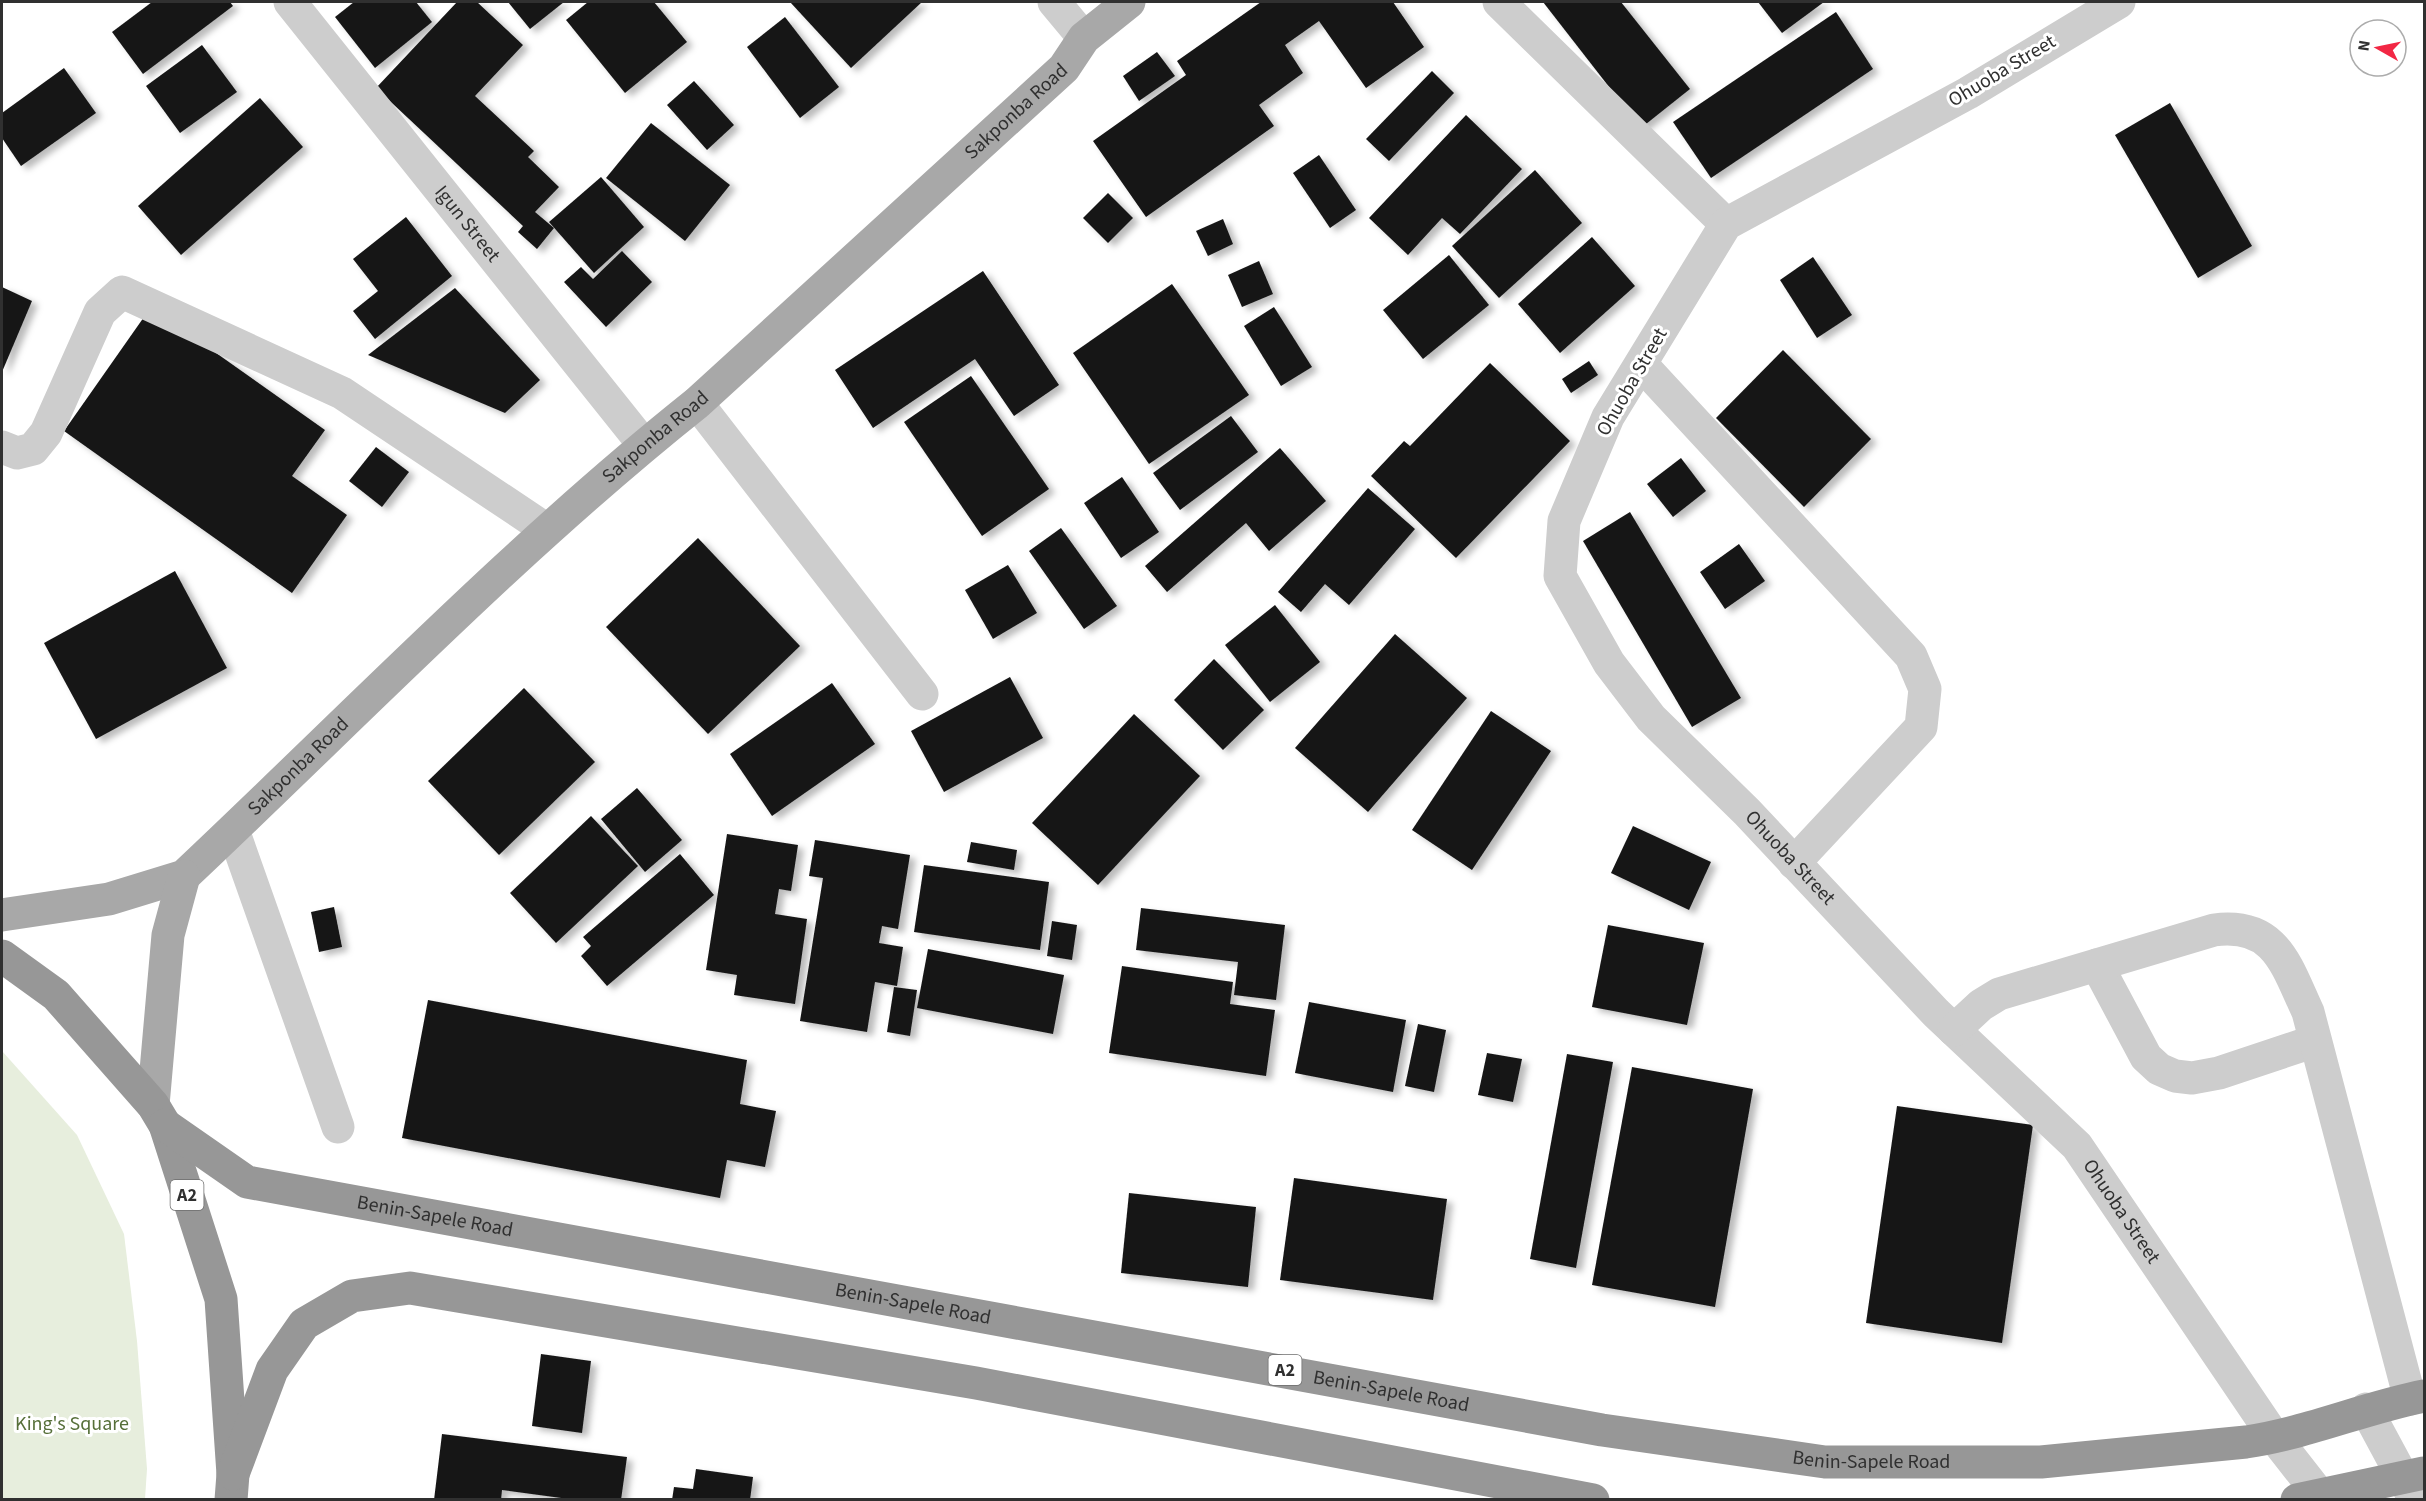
<svg xmlns="http://www.w3.org/2000/svg" width="2426" height="1501" viewBox="0 0 2426 1501" font-family="'Source Sans 3',sans-serif">
  <style>
    .green { fill: #e7eedd }
    .building { fill: #171717; filter: url(#shadow) }
    .lines { fill: none; stroke-linecap: round; stroke-linejoin: round }
    .minor { stroke: #cdcdcd; stroke-width: 33 }
    .major { stroke: #a8a8a8; stroke-width: 33 }
    .highway { stroke: #979797; stroke-width: 33 }
    .labels { text-anchor: middle; dominant-baseline: central; stroke-width: 6; stroke-linejoin: round; paint-order: stroke }
    .shield { fill: #fff; stroke: #6e6e6e; stroke-width: 1.5 }
    .shield-label { font-size: 18px; font-weight: bold; fill: #303030 }
    .street-label { font-size: 20px; fill: #303030; stroke: #fff }
    .park-label { font-size: 20px; fill: #566f39; stroke: #fff }
  </style>
  <defs>
    <filter id="shadow"><feDropShadow dx="6" dy="4" stdDeviation="3" flood-color="#0004"/></filter>
  </defs>
  <rect width="100%" height="100%" fill="#fff"/>
  <!-- green -->
  <path class="green" d="M 2,1051 L 77,1135 L 124,1234 L 137,1341 L 147,1469 L 145,1499 L 2,1499 Z"/>
  <!-- building -->
  <g class="building">
    <path d="M 152,2 L 230,2 L 233,6 L 143,74 L 112,32 Z"/>
    <path d="M 354,2 L 416,2 L 432,22 L 375,68 L 335,17 Z"/>
    <path d="M 457,2 L 477,2 L 523,45 L 475,96 L 534,151 L 528,157 L 559,187 L 535,212 L 554,228 L 537,249 L 518,232 L 523,226 L 376,88 Z"/>
    <path d="M 508,2 L 564,2 L 530,29 Z"/>
    <path d="M 588,2 L 654,2 L 687,42 L 625,93 L 566,20 Z"/>
    <path d="M 790,2 L 922,2 L 851,68 Z"/>
    <path d="M 1261,2 L 1393,2 L 1424,47 L 1366,88 L 1319,21 L 1285,45 L 1303,73 L 1259,105 L 1274,126 L 1146,217 L 1093,141 L 1186,75 L 1177,61 Z"/>
    <path d="M 1543,2 L 1621,2 L 1690,89 L 1641,128 Z"/>
    <path d="M 1758,2 L 1824,2 L 1782,33 Z"/>
    <path d="M 1836,12 L 1873,69 L 1711,178 L 1673,122 Z"/>
    <path d="M 785,17 L 839,87 L 800,118 L 747,47 Z"/>
    <path d="M 202,45 L 237,92 L 180,133 L 146,86 Z"/>
    <path d="M 1157,52 L 1175,76 L 1139,101 L 1123,76 Z"/>
    <path d="M 64,68 L 96,113 L 21,166 L 2,138 L 2,113 Z"/>
    <path d="M 1432,71 L 1454,93 L 1389,161 L 1366,139 Z"/>
    <path d="M 694,81 L 734,125 L 707,150 L 667,105 Z"/>
    <path d="M 260,98 L 303,147 L 181,255 L 138,206 Z"/>
    <path d="M 2170,103 L 2252,246 L 2198,278 L 2115,135 Z"/>
    <path d="M 1466,115 L 1522,169 L 1460,234 L 1442,218 L 1408,255 L 1369,218 Z"/>
    <path d="M 651,123 L 730,185 L 685,241 L 606,178 Z"/>
    <path d="M 1319,155 L 1356,210 L 1330,228 L 1293,173 Z"/>
    <path d="M 1535,170 L 1582,223 L 1499,298 L 1452,246 Z"/>
    <path d="M 601,177 L 644,227 L 594,273 L 549,222 Z"/>
    <path d="M 1108,193 L 1133,218 L 1108,243 L 1083,218 Z"/>
    <path d="M 406,217 L 452,276 L 375,339 L 353,311 L 378,291 L 353,259 Z"/>
    <path d="M 1223,219 L 1233,244 L 1208,256 L 1196,231 Z"/>
    <path d="M 1592,237 L 1635,286 L 1560,353 L 1518,304 Z"/>
    <path d="M 622,251 L 652,282 L 606,327 L 564,282 L 581,267 L 593,279 Z"/>
    <path d="M 1449,255 L 1489,305 L 1423,359 L 1383,310 Z"/>
    <path d="M 1813,257 L 1852,315 L 1817,338 L 1780,280 Z"/>
    <path d="M 1259,261 L 1273,294 L 1242,307 L 1228,275 Z"/>
    <path d="M 983,271 L 1059,385 L 1014,416 L 975,359 L 873,428 L 835,370 Z"/>
    <path d="M 1172,284 L 1249,395 L 1149,464 L 1073,353 Z"/>
    <path d="M 2,287 L 32,301 L 2,372 Z"/>
    <path d="M 455,288 L 540,380 L 505,413 L 368,355 Z"/>
    <path d="M 151,307 L 325,430 L 292,476 L 347,515 L 292,593 L 64,431 Z"/>
    <path d="M 1274,307 L 1312,367 L 1281,386 L 1244,326 Z"/>
    <path d="M 1783,350 L 1871,439 L 1804,507 L 1716,418 Z"/>
    <path d="M 1589,361 L 1598,375 L 1571,393 L 1562,379 Z"/>
    <path d="M 1490,363 L 1570,441 L 1456,558 L 1371,476 L 1404,441 L 1410,446 Z"/>
    <path d="M 971,376 L 1049,489 L 982,536 L 904,422 Z"/>
    <path d="M 1231,416 L 1258,452 L 1180,510 L 1153,473 Z"/>
    <path d="M 376,447 L 409,472 L 382,507 L 349,481 Z"/>
    <path d="M 1280,448 L 1326,501 L 1269,551 L 1246,523 L 1167,592 L 1145,566 Z"/>
    <path d="M 1681,458 L 1706,491 L 1673,517 L 1647,484 Z"/>
    <path d="M 1122,477 L 1159,532 L 1121,558 L 1084,503 Z"/>
    <path d="M 1368,488 L 1415,529 L 1349,605 L 1325,584 L 1301,612 L 1278,592 Z"/>
    <path d="M 1630,512 L 1741,698 L 1692,727 L 1583,541 Z"/>
    <path d="M 1061,528 L 1117,606 L 1084,629 L 1029,551 Z"/>
    <path d="M 698,538 L 800,646 L 708,734 L 606,627 Z"/>
    <path d="M 1739,544 L 1765,581 L 1725,609 L 1700,572 Z"/>
    <path d="M 1008,565 L 1037,613 L 993,639 L 965,590 Z"/>
    <path d="M 175,571 L 227,668 L 96,739 L 44,643 Z"/>
    <path d="M 1275,605 L 1320,662 L 1270,702 L 1225,645 Z"/>
    <path d="M 1395,634 L 1467,698 L 1368,812 L 1295,748 Z"/>
    <path d="M 1214,659 L 1264,710 L 1223,750 L 1174,700 Z"/>
    <path d="M 1010,677 L 1043,738 L 944,792 L 911,731 Z"/>
    <path d="M 832,683 L 875,744 L 772,816 L 730,754 Z"/>
    <path d="M 524,688 L 595,762 L 499,855 L 428,781 Z"/>
    <path d="M 1491,711 L 1551,751 L 1472,870 L 1412,830 Z"/>
    <path d="M 1134,714 L 1200,776 L 1098,885 L 1032,823 Z"/>
    <path d="M 637,788 L 682,840 L 645,872 L 601,819 Z"/>
    <path d="M 591,816 L 638,866 L 556,943 L 510,893 Z"/>
    <path d="M 1633,826 L 1711,862 L 1689,910 L 1611,873 Z"/>
    <path d="M 727,834 L 798,845 L 791,891 L 779,889 L 775,914 L 807,919 L 795,1004 L 734,995 L 737,975 L 706,970 Z"/>
    <path d="M 815,840 L 910,855 L 898,929 L 882,926 L 879,943 L 903,947 L 897,986 L 875,982 L 867,1032 L 800,1021 L 823,878 L 809,876 Z"/>
    <path d="M 971,842 L 1017,850 L 1014,870 L 967,862 Z"/>
    <path d="M 680,854 L 714,895 L 607,986 L 581,956 L 591,946 L 583,937 Z"/>
    <path d="M 924,865 L 1049,882 L 1040,950 L 914,932 Z"/>
    <path d="M 334,907 L 342,947 L 319,952 L 311,912 Z"/>
    <path d="M 1141,908 L 1285,925 L 1276,1000 L 1234,995 L 1238,962 L 1136,950 Z"/>
    <path d="M 1052,921 L 1077,925 L 1072,960 L 1047,956 Z"/>
    <path d="M 1608,925 L 1704,943 L 1687,1025 L 1592,1007 Z"/>
    <path d="M 928,949 L 1064,975 L 1053,1034 L 917,1008 Z"/>
    <path d="M 1122,966 L 1233,982 L 1230,1004 L 1275,1010 L 1266,1076 L 1109,1053 Z"/>
    <path d="M 894,987 L 917,990 L 910,1036 L 887,1032 Z"/>
    <path d="M 428,1000 L 747,1060 L 740,1104 L 776,1111 L 765,1167 L 727,1160 L 720,1198 L 402,1138 Z"/>
    <path d="M 1309,1002 L 1406,1020 L 1393,1092 L 1295,1073 Z"/>
    <path d="M 1418,1024 L 1446,1030 L 1434,1092 L 1405,1086 Z"/>
    <path d="M 1487,1053 L 1522,1059 L 1513,1102 L 1478,1095 Z"/>
    <path d="M 1567,1054 L 1613,1062 L 1576,1268 L 1530,1259 Z"/>
    <path d="M 1632,1067 L 1753,1089 L 1715,1307 L 1592,1285 Z"/>
    <path d="M 1897,1106 L 2033,1125 L 2002,1343 L 1866,1323 Z"/>
    <path d="M 1294,1178 L 1447,1199 L 1433,1300 L 1280,1280 Z"/>
    <path d="M 1129,1193 L 1256,1207 L 1248,1287 L 1121,1273 Z"/>
    <path d="M 541,1354 L 591,1361 L 582,1433 L 532,1426 Z"/>
    <path d="M 442,1434 L 627,1457 L 621,1500 L 576,1500 L 502,1490 L 501,1500 L 434,1500 Z"/>
    <path d="M 696,1469 L 753,1477 L 750,1500 L 672,1500 L 674,1487 L 693,1489 Z"/>
  </g>
  <g class="lines">
    <!-- minor -->
    <g class="minor">
      <path id="s1" d="M 290,2 L 644,445"/>
      <path d="M 1054,2 L 1084,38"/>
      <path d="M 1499,2 L 1726,224"/>
      <path id="s2" d="M 2119,2 L 1968,93 L 1726,224 L 1608,417 L 1564,521 L 1560,576 L 1609,663 L 1651,718 L 1747,812 L 1936,1013 L 2077,1146 L 2275,1438 L 2318,1493 L 2328,1500"/>
      <path d="M 1641,364 L 1911,656 L 1925,689 L 1921,727 L 1794,863"/>
      <path d="M 697,403 L 922,694"/>
      <path d="M 2,447 L 17,453 L 33,449 L 46,433 L 100,312 L 122,292 L 342,393 L 547,530"/>
      <path d="M 233,830 L 338,1127"/>
      <path d="M 2097,965 L 2146,1057 L 2159,1069 L 2175,1076 L 2192,1078 L 2219,1073 L 2315,1041"/>
      <path d="M 1954,1030 L 1981,1005 L 1999,994 L 2214,930 C 2276,922 2286,965 2308,1012 L 2410,1399"/>
      <path d="M 2366,1409 L 2415,1500"/>
    </g>
    <!-- major -->
    <g class="major">
      <path id="s3" d="M 2,915 L 109,899 L 184,876 C 353,717 515,548 697,403 L 1064,68 L 1084,38 L 1129,2"/>
      <path d="M 153,1105 L 168,935 L 184,876"/>
    </g>
    <!-- highway -->
    <g class="highway">
      <path d="M 2,956 L 56,995 L 153,1105 L 165,1125 L 221,1299 L 233,1474 L 231,1500"/>
      <path id="s4" d="M 165,1125 L 247,1182 L 1602,1430 L 1825,1462 L 2041,1462 L 2246,1442 C 2307,1433 2364,1408 2424,1396"/>
      <path d="M 233,1474 L 272,1370 L 304,1324 L 352,1296 L 410,1288 L 976,1383 L 1593,1500"/>
      <path d="M 2297,1500 L 2424,1473"/>
    </g>
  </g>
  <g class="labels">
    <!-- shield labels -->
    <g class="shield">
      <rect x="170.5" y="1180" width="33" height="30" rx="4.5"/>
      <rect x="1268.5" y="1355" width="33" height="30" rx="4.5"/>
    </g>
    <g class="shield-label">
      <text x="187" y="1195">A2</text>
      <text x="1285" y="1370">A2</text>
    </g>
    <!-- street labels -->
    <g class="street-label">
      <text transform="translate(2002 71) rotate(-31)">Ohuoba Street</text>
      <text stroke="none"><textPath href="#s3" startOffset="1317">Sakponba Road</textPath></text>
      <text stroke="none"><textPath href="#s1" startOffset="284">Igun Street</textPath></text>
      <text transform="translate(1632 382) rotate(-60)">Ohuoba Street</text>
      <text stroke="none"><textPath href="#s3" startOffset="831">Sakponba Road</textPath></text>
      <text stroke="none"><textPath href="#s3" startOffset="345">Sakponba Road</textPath></text>
      <text stroke="none"><textPath href="#s2" startOffset="1212">Ohuoba Street</textPath></text>
      <text stroke="none"><textPath href="#s2" startOffset="1698">Ohuoba Street</textPath></text>
      <text stroke="none"><textPath href="#s4" startOffset="291">Benin-Sapele Road</textPath></text>
      <text stroke="none"><textPath href="#s4" startOffset="777">Benin-Sapele Road</textPath></text>
      <text stroke="none"><textPath href="#s4" startOffset="1263">Benin-Sapele Road</textPath></text>
      <text stroke="none"><textPath href="#s4" startOffset="1749">Benin-Sapele Road</textPath></text>
    </g>
    <!-- park labels -->
    <g class="park-label">
      <text x="72" y="1424">King's Square</text>
    </g>
  </g>
  <!-- border -->
  <rect width="2426" height="1501" fill="none" stroke="#303030" stroke-width="6"/>
  <!-- north arrow -->
  <g transform="translate(2378 48) rotate(279)"><circle r="28" fill="#ffffff" stroke="#acacac" stroke-width="1.5"/>
  <path d="M0-4.5L10 22L0 15L-10 22Z" fill="#f22744"/>
  <text y="-9" font-size="16" font-weight="bold" text-anchor="middle" fill="#303030">N</text>
  </g>
</svg>
